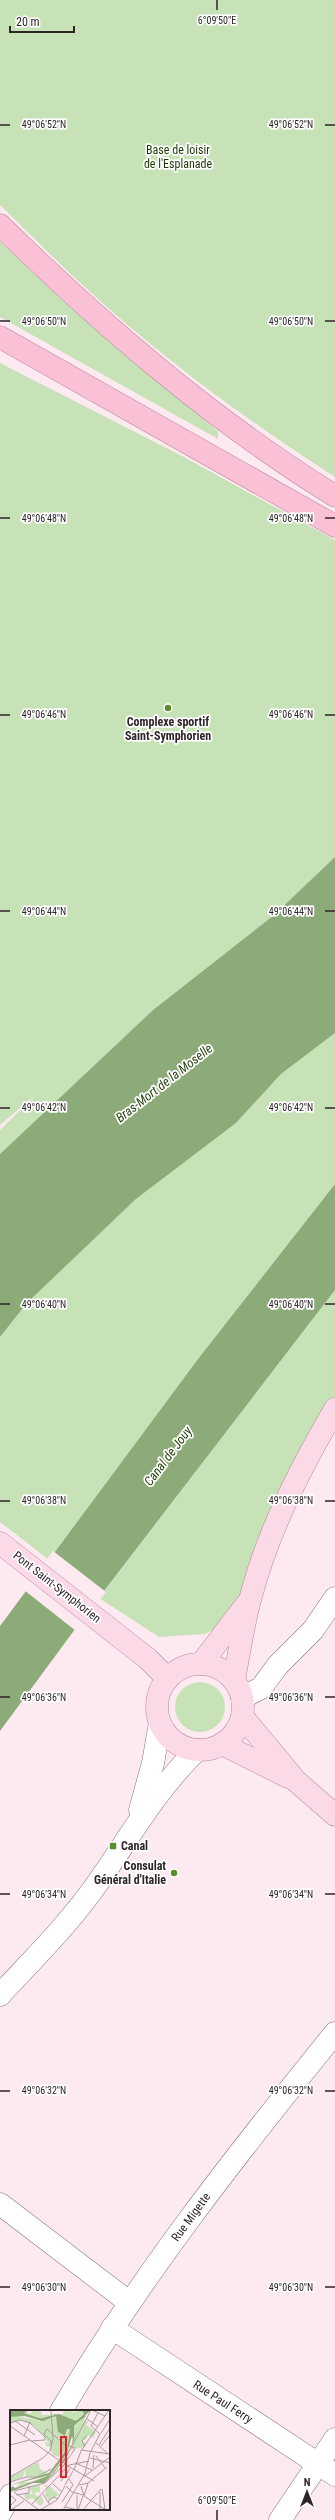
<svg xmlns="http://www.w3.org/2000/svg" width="335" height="2520" viewBox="0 0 335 2520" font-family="'Roboto Condensed',sans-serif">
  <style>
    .green { fill: #c8e2b7 }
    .water { fill: #8dab79 }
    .pier { fill: #fdeaf0 }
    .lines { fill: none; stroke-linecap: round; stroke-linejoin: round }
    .minor-casing { stroke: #867178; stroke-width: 23 }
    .major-casing { stroke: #b38a98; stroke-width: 23 }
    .highway-casing { stroke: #b38a98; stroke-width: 23 }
    .minor { stroke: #fff; stroke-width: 22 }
    .major { stroke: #fcd9e6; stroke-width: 22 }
    .highway { stroke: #fac0d5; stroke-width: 22 }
    .ticks { fill: none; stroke: #2e2528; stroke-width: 1.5 }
    .poi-dot { fill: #598f28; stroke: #fff; stroke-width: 1.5 }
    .labels { text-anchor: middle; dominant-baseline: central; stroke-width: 3.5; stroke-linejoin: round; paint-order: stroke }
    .park-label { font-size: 12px; fill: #1e3902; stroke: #fff }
    .poi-label { font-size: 12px; font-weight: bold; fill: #2e2528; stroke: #fff }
    .street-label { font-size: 12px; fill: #2e2528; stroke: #fff }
    .water-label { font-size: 13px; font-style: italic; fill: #26420c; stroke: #fff }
    .inset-river { fill: none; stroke: #8dab79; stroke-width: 2 }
    .inset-road { fill: none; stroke: #aa9ba0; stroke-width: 1 }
    .view { fill: #d62828; fill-opacity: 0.15; stroke: #d62828; stroke-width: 2 }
    .inset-edge { fill: none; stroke: #2e2528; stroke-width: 2 }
    .ticks-label { font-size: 10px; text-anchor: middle; fill: #2e2528; stroke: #fff; stroke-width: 3.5; stroke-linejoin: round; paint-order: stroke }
  </style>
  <rect width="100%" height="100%" fill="#fdeaf0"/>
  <!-- green -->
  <g class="green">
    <path d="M 0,0 L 335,0 L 335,477 C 248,421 163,359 87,289 C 57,262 29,233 0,205 Z"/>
    <path d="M 0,241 C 68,309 143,370 218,431 L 218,439 L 0,317 Z"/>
    <path d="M 0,363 L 182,456 L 335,540 L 335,857 L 274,915 L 153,1010 L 0,1154 L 0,1130 L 39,1092 L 0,1125 Z"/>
    <path d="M 335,1033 L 335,1184 L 198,1359 L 49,1560 L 0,1522 L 0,1337 L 27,1303 L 136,1199 L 236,1123 L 281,1074 Z"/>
    <path d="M 335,1290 L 335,1413 L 250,1599 L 216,1629 L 204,1634 L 159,1637 L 99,1598 Z"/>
    <circle cx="200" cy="1707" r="25"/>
  </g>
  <!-- water -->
  <g class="water">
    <path d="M 335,857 L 335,1033 L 281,1074 L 236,1123 L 136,1199 L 27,1303 L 0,1337 L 0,1154 L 153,1010 L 274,915 Z"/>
    <path d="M 335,1184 L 335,1290 L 81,1621 L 0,1731 L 0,1626 L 198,1359 Z"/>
  </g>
  <!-- pier -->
  <path class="pier" d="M 53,1551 L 106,1592 L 76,1631 L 24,1590 Z"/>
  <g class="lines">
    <defs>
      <g id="minor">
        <path d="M 242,1698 L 261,1688 L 278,1665 L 313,1630 L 335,1598"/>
        <path d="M 140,1810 L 153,1763 L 160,1723"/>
        <path d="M 0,1995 C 35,1957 72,1921 101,1878 C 132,1833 158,1788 197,1750"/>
        <path d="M 0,2204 L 130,2303"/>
        <path d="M 112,2328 L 335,2475"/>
        <path d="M 61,2411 C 140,2277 237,2154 335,2033"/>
        <path d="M 0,2513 L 11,2495"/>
        <path d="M 280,2520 L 335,2439"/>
      </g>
      <g id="major">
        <path d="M 0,1543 L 148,1659 L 167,1678"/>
        <path d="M 201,1664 L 246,1605"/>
        <circle cx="200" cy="1707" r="43"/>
        <path d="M 234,1680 C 239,1654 243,1626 250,1600 C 267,1533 300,1469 335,1409"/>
        <path d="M 242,1716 L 296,1781 L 335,1815"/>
        <path d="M 222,1744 L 288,1777"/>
      </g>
      <g id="highway">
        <path d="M 0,225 C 103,326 212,420 335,496"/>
        <path d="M 0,337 L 335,526"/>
      </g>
    </defs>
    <!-- minor casing -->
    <use href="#minor" class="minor-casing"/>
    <!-- major casing -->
    <use href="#major" class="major-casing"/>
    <!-- highway casing -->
    <use href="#highway" class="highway-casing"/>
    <!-- minor -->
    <use href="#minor" class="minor"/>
    <!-- major -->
    <use href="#major" class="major"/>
    <!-- highway -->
    <use href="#highway" class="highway"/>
  </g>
  <!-- ticks -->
  <path class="ticks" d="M 217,0 L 217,10M 0,125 L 10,125M 325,125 L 335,125M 0,321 L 10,321M 325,321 L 335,321M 0,518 L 10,518M 325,518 L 335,518M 0,715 L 10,715M 325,715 L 335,715M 0,911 L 10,911M 325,911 L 335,911M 0,1108 L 10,1108M 325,1108 L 335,1108M 0,1304 L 10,1304M 325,1304 L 335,1304M 0,1501 L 10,1501M 325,1501 L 335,1501M 0,1697 L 10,1697M 325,1697 L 335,1697M 0,1894 L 10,1894M 325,1894 L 335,1894M 0,2091 L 10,2091M 325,2091 L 335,2091M 0,2287 L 10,2287M 325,2287 L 335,2287M 217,2510 L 217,2520"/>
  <!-- markers -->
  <g class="poi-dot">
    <circle cx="168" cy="708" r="4"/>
    <rect x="109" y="1842" width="8" height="8" rx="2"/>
    <circle cx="174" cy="1873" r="4"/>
  </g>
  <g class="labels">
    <!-- park labels -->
    <g class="park-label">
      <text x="178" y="150">Base de loisir<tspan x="178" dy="14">de l'Esplanade</tspan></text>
    </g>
    <!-- poi labels -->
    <g class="poi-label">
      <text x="168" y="722">Complexe sportif<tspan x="168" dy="14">Saint-Symphorien</tspan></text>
      <text x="121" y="1846" text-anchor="start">Canal</text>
      <text x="166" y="1866" text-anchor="end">Consulat<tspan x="166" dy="14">Général d'Italie</tspan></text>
    </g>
    <!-- street labels -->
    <g class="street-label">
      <text transform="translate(57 1587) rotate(38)">Pont Saint-Symphorien</text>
      <text transform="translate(191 2217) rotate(-54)">Rue Migette</text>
      <text transform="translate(223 2402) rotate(33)">Rue Paul Ferry</text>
    </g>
    <!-- water labels -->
    <g class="water-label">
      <text transform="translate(164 1083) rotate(-38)">Bras-Mort de la Moselle</text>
      <text transform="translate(168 1456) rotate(-53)">Canal de Jouy</text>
    </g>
  </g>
  <!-- overview -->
  <g transform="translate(10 2410)">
    <rect width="100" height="100" fill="#fdeaf0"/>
    <path d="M 17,0 L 18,4 L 22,3 L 20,0 L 30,1 L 33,5 L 53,4 L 54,0 L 64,2 L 72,0 L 74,3 L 66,11 L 48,4 L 28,9 L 14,3 ZM 76,5 L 71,17 L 74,11 L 79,11 L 76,15 L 86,22 L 83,28 L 78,25 L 76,29 L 73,30 L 72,32 L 77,33 L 74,37 L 61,40 L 64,17 ZM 7,6 L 31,11 L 46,7 L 50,24 L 56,26 L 57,19 L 60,19 L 56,40 L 48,47 L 43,45 L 39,36 L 36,36 L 35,31 L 40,34 L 25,16 L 12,10 L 0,13 L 0,7 ZM 28,52 L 30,59 L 38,63 L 27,67 L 16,66 L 15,60 L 13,67 L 1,71 L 1,67 ZM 48,52 L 50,53 L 39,66 L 5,78 L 9,76 L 8,73 L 0,76 L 10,72 L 22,72 L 41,63 ZM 30,75 L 30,82 L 24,83 L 28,87 L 32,86 L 34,93 L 30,96 L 23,88 L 17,90 L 13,88 L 17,89 L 14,86 L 16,83 L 23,84 L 19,77 ZM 34,75 L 40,76 L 49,85 L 39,91 L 35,85 L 37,78 Z" fill="#c8e2b7"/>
    <path d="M 0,0 L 18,0 L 14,3 L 28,9 L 49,4 L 66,11 L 74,4 L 72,0 L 81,0 L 64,16 L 64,29 L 70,16 L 57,46 L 44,63 L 34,73 L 23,73 L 0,82 L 2,76 L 5,78 L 41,65 L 56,46 L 62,34 L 63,29 L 62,26 L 57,43 L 40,65 L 0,75 L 39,63 L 57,39 L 60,19 L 57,19 L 55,26 L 48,22 L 46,6 L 33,11 L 15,6 L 0,7 Z" fill="#8dab79"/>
    <path class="inset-river" d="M 0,5 L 16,5 L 32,10 L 40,7M 44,5 L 66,12 L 75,6"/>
    <path class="inset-road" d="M 82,0 L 95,6M 88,3 L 81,16 L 90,24M 76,8 L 88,17M 5,11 L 25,25M 0,13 L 10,10 L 20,13 L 35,27 L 35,30 L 21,31M 0,16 L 53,53M 91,23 L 100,9M 14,26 L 20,12M 85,32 L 97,43M 0,35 L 20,30M 41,35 L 41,31 L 34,24 L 37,19 L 54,34 L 65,38M 89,35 L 100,18M 91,36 L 100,25M 75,37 L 72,31 L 77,25M 71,40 L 100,44M 80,43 L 90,24M 86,46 L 95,58M 80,48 L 100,53M 53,53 L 80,2 L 78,0M 65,53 L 82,60M 54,54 L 65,39M 54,54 L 84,71M 83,58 L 84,45M 64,60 L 71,41 L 99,0M 75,66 L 100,47M 0,67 L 33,48 L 40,41 L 43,29 L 41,0M 74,67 L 80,43M 51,71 L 60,59M 0,72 L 16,67 L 27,67 L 41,59M 43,74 L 52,82M 55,75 L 63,61M 69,75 L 78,73 L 97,57M 56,76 L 62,82 L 73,85M 71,76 L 74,86 L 96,100M 92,79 L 95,99M 4,81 L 35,73 L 54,55M 4,82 L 29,100M 90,82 L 90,100M 33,84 L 40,95M 0,85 L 6,90 L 0,96M 6,85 L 19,83 L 19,76M 74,86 L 78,73M 38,92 L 43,87 L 48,89M 52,92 L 63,75 L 59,69M 22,94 L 59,55 L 79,51M 55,97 L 68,100M 1,100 L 14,91M 30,100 L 47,90 L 55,76M 53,100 L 74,65M 67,100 L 67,85M 68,100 L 73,86M 73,100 L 91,79"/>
    <path class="view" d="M 51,27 L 56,27 L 56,67 L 51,67 Z"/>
    <rect width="100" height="100" class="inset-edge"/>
  </g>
  <g class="ticks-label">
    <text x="217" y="24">6°09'50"E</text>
    <text x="44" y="128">49°06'52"N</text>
    <text x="291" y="128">49°06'52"N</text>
    <text x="44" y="325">49°06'50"N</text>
    <text x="291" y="325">49°06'50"N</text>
    <text x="44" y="522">49°06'48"N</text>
    <text x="291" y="522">49°06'48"N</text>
    <text x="44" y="718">49°06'46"N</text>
    <text x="291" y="718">49°06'46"N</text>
    <text x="44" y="915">49°06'44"N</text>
    <text x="291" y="915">49°06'44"N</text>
    <text x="44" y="1111">49°06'42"N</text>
    <text x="291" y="1111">49°06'42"N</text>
    <text x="44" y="1308">49°06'40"N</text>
    <text x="291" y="1308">49°06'40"N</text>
    <text x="44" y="1504">49°06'38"N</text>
    <text x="291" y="1504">49°06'38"N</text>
    <text x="44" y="1701">49°06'36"N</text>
    <text x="291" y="1701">49°06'36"N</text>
    <text x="44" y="1898">49°06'34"N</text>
    <text x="291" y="1898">49°06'34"N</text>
    <text x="44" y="2094">49°06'32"N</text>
    <text x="291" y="2094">49°06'32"N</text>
    <text x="44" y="2291">49°06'30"N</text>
    <text x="291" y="2291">49°06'30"N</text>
    <text x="217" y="2504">6°09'50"E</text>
  </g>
  <!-- north arrow -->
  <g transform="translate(307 2492)" stroke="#ffffff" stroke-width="3" paint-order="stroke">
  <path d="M0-3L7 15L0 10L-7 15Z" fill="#2e2528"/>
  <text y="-6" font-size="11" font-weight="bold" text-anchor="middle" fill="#2e2528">N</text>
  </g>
  <!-- scale -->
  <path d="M10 26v6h64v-6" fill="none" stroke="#2e2528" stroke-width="2"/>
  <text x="16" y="26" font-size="12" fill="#2e2528" stroke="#ffffff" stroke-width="3" paint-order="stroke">20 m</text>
</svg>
